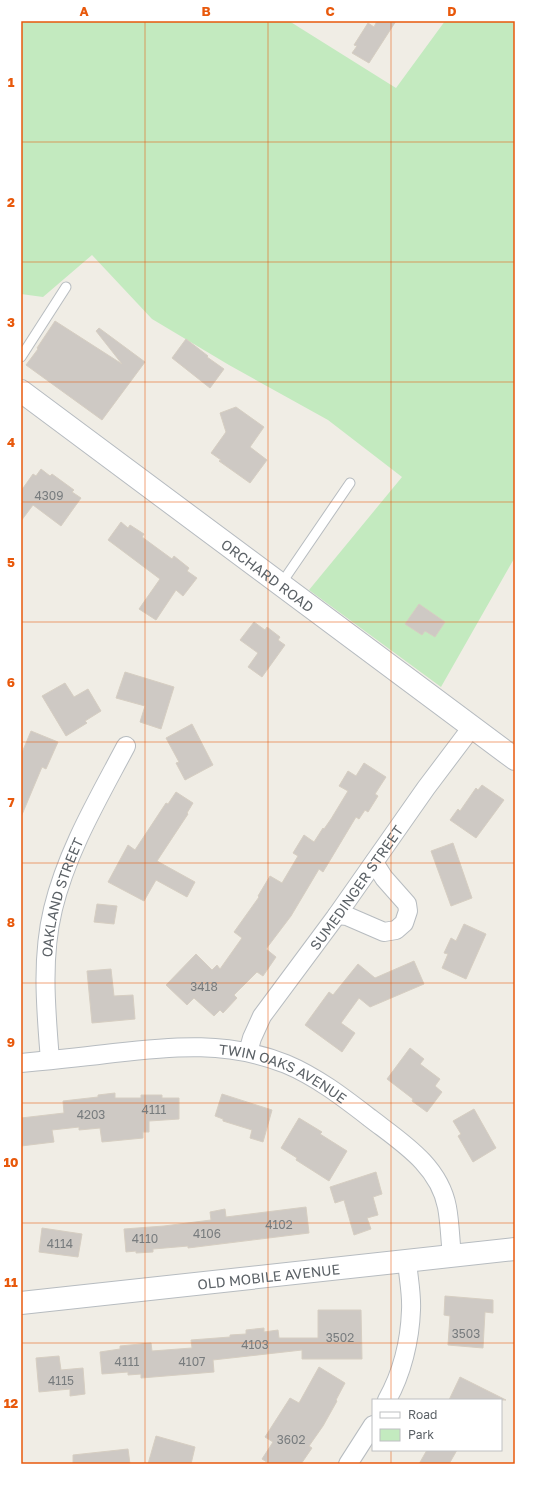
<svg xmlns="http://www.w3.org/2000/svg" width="536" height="1485" viewBox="0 0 536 1485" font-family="'Golos Text',sans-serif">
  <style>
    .green { fill: #c3eabf }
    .building { fill: #cec9c4; stroke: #d6cec2 }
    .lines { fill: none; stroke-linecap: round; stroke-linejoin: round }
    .service-casing { stroke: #b7bcc0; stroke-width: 11 }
    .minor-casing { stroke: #b7bcc0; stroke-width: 20 }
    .tertiary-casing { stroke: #b7bcc0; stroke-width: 24 }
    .secondary-casing { stroke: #b6bbc0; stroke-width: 24 }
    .service { stroke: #fff; stroke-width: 9 }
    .minor { stroke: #fff; stroke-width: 18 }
    .tertiary { stroke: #fff; stroke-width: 22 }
    .secondary { stroke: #fff; stroke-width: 22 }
    .grid { fill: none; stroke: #e8590c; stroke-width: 1; stroke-opacity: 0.55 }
    .labels { text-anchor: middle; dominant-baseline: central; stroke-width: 4; stroke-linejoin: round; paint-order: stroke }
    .number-label { font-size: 12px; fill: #787c7e }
    .street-label { font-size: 14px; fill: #5c6267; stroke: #fff }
    .neatline { fill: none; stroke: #e8590c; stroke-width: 1.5 }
    .grid-label { font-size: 13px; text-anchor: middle; font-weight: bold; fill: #e8590c }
  </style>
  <rect width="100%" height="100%" fill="#f0ede5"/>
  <!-- green -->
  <path class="green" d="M 21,21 L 289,21 L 396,88 L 445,21 L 515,21 L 515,557 L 441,687 L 309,590 L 402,477 L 328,420 L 229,365 L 152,319 L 92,255 L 43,297 L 21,294 Z"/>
  <!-- building -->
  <g class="building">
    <path d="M 377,21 L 396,21 L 369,63 L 352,53 L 357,46 L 354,45 L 368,23 L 374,27 Z"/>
    <path d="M 55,321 L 122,364 L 96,331 L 99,328 L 145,362 L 102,420 L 26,365 L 38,349 L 37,348 Z"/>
    <path d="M 186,339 L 208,356 L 207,357 L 224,369 L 210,388 L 172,358 Z"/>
    <path d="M 236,407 L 264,427 L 250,447 L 267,460 L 250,483 L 219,461 L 221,460 L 211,453 L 226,432 L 220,413 Z"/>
    <path d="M 41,469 L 50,476 L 52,474 L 74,490 L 72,492 L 81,498 L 61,526 L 33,505 L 21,521 L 21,491 L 33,474 L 36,476 Z"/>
    <path d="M 121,522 L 128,528 L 130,525 L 144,534 L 142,537 L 172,559 L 174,556 L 189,568 L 187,571 L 197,578 L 183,596 L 176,590 L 156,620 L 139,609 L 160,579 L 108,540 Z"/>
    <path d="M 419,604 L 445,622 L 435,637 L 425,631 L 422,635 L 405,624 Z"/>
    <path d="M 254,622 L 265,630 L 267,627 L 280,637 L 278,640 L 285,645 L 262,677 L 248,667 L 258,653 L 240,640 Z"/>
    <path d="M 125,672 L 174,687 L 161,729 L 140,722 L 145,706 L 116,698 Z"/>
    <path d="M 65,683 L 74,697 L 88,689 L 101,711 L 85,721 L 87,723 L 66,736 L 42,696 Z"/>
    <path d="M 192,724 L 213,765 L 185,780 L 176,763 L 179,762 L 166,738 Z"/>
    <path d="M 31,731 L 58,742 L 46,769 L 42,767 L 21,817 L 21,755 Z"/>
    <path d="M 364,763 L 386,777 L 375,794 L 378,796 L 368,812 L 365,810 L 359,819 L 356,817 L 323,872 L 319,869 L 291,916 L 266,949 L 276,957 L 263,976 L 257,972 L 234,995 L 237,998 L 223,1013 L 220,1010 L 214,1016 L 194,998 L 187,1005 L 166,985 L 196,954 L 212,970 L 217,965 L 220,969 L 242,938 L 234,932 L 259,897 L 258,896 L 270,876 L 282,883 L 298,856 L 293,853 L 304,835 L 314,842 L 323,828 L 324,829 L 331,819 L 348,791 L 339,786 L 348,771 L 356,776 Z"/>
    <path d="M 482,785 L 504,800 L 476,838 L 450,820 L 458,809 L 460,811 L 476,788 L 478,790 Z"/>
    <path d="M 176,792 L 193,803 L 187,813 L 188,814 L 157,861 L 195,882 L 187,897 L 156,880 L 144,901 L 108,882 L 128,845 L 135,850 L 166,803 L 168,804 Z"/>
    <path d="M 453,843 L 472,898 L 451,906 L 431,851 Z"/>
    <path d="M 97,904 L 117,906 L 114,924 L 94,922 Z"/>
    <path d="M 464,924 L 486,934 L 466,979 L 442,968 L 448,954 L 444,953 L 451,938 L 456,941 Z"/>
    <path d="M 414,961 L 424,984 L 370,1007 L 359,998 L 341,1023 L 355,1033 L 342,1052 L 305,1025 L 329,992 L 333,995 L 358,964 L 375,978 Z"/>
    <path d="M 111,969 L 114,996 L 133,995 L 135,1019 L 92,1023 L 87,971 Z"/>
    <path d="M 410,1048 L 424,1059 L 420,1064 L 440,1079 L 435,1086 L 442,1092 L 427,1112 L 412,1101 L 413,1099 L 387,1079 Z"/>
    <path d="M 115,1093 L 115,1098 L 141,1098 L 141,1095 L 162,1095 L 162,1098 L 179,1098 L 179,1119 L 149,1121 L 149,1132 L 143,1132 L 143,1138 L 102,1142 L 100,1128 L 79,1130 L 79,1127 L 52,1130 L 54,1142 L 21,1146 L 21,1118 L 64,1113 L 63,1101 L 98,1097 L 98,1095 Z"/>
    <path d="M 222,1094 L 272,1110 L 263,1142 L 250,1138 L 252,1130 L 223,1121 L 223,1119 L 215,1116 Z"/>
    <path d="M 474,1109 L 496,1148 L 473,1162 L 458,1136 L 461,1134 L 453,1121 Z"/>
    <path d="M 299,1118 L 322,1132 L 320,1134 L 347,1151 L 329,1181 L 296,1160 L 297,1158 L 281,1148 Z"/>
    <path d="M 376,1172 L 382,1194 L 373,1197 L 378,1215 L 367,1218 L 371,1229 L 354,1235 L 344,1200 L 335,1203 L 330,1187 Z"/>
    <path d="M 306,1207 L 309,1233 L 188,1248 L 188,1246 L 153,1249 L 153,1252 L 136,1253 L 136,1251 L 126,1252 L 124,1229 L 164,1226 L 211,1220 L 210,1212 L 225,1209 L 226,1217 Z"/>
    <path d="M 42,1228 L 82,1234 L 78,1257 L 39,1252 Z"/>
    <path d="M 445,1296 L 493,1300 L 493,1313 L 485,1312 L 483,1348 L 448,1345 L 450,1316 L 444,1315 Z"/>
    <path d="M 318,1310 L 361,1310 L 362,1359 L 302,1359 L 302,1350 L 213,1360 L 214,1372 L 141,1378 L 141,1374 L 128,1375 L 128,1372 L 102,1374 L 100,1352 L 120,1349 L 120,1346 L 151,1343 L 152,1351 L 192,1348 L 191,1340 L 230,1337 L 230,1335 L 246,1334 L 246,1330 L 264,1328 L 264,1332 L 278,1330 L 279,1338 L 318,1338 Z"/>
    <path d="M 59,1356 L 61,1370 L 83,1368 L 85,1394 L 70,1396 L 70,1389 L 39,1392 L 36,1358 Z"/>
    <path d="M 319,1367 L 345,1383 L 336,1400 L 337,1401 L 323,1426 L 309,1446 L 312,1448 L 301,1464 L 270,1464 L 262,1459 L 273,1442 L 265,1437 L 290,1398 L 299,1403 Z"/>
    <path d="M 460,1377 L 506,1400 L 449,1400 Z"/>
    <path d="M 156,1436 L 195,1447 L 191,1464 L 148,1464 Z"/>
    <path d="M 128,1449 L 130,1464 L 73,1464 L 73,1455 Z"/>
    <path d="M 427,1450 L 457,1450 L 449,1464 L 419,1464 Z"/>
  </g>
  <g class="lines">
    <defs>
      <g id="service">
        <path d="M 21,357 L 66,287"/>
        <path d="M 281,584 L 350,483"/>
      </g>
      <g id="minor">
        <path d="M 337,915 L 347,916 L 384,932 L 396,930 L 404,923 L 408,911 L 407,904 L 384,878 L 377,867 L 375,861"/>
        <path id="s1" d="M 248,1052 L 252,1038 L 262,1016 L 337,915 L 426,788 L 472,727"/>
        <path id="s2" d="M 50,1060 C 46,1010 41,959 53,909 C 67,851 98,799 126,746"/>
        <path id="s3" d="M 21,1063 C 52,1060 83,1057 114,1053 C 174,1046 229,1041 286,1064 C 317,1077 344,1098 370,1118 C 401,1142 439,1165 447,1207 C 450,1223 450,1239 452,1255"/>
        <path d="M 387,1400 C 402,1373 410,1340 411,1310 C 412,1294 408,1276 407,1260"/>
        <path d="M 348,1464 L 373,1425"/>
      </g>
      <g id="tertiary">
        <path id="s4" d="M 21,1303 L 515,1249"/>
      </g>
      <g id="secondary">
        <path id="s5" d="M 21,391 L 515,759"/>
      </g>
    </defs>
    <!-- service casing -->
    <use href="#service" class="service-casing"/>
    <!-- minor casing -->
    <use href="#minor" class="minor-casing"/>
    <!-- tertiary casing -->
    <use href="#tertiary" class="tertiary-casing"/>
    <!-- secondary casing -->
    <use href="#secondary" class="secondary-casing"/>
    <!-- service -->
    <use href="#service" class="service"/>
    <!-- minor -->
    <use href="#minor" class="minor"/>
    <!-- tertiary -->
    <use href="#tertiary" class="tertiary"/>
    <!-- secondary -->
    <use href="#secondary" class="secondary"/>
  </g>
  <!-- grid -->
  <path class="grid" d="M 145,21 L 145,1464M 268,21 L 268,1464M 391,21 L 391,1400M 21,142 L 515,142M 21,262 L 515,262M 21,382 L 515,382M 21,502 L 515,502M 21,622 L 515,622M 21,742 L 515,742M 21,863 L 515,863M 21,983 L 515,983M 21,1103 L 515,1103M 21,1223 L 515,1223M 21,1343 L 515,1343M 391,1450 L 391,1464"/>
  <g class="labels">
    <!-- number labels -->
    <g class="number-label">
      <text x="49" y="495">4309</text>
      <text x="204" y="986">3418</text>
      <text x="154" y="1109">4111</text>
      <text x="91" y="1114">4203</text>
      <text x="279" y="1224">4102</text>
      <text x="207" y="1233">4106</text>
      <text x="145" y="1238">4110</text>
      <text x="60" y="1243">4114</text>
      <text x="466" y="1333">3503</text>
      <text x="340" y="1337">3502</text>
      <text x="255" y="1344">4103</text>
      <text x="127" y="1361">4111</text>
      <text x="192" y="1361">4107</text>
      <text x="61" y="1380">4115</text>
      <text x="291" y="1439">3602</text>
    </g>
    <!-- street labels -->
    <g class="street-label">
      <text stroke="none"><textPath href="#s5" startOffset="308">ORCHARD ROAD</textPath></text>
      <text stroke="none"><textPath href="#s1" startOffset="198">SUMEDINGER STREET</textPath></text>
      <text stroke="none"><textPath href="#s2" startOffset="165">OAKLAND STREET</textPath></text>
      <text stroke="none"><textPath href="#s3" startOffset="268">TWIN OAKS AVENUE</textPath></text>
      <text stroke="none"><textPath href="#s4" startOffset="249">OLD MOBILE AVENUE</textPath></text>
    </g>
  </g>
  <!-- border -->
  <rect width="536" height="1485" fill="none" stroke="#ffffff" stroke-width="44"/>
  <!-- legend -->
  <rect x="372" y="1399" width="130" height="52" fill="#ffffff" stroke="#bec0c2"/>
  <rect x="380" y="1412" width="20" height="6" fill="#ffffff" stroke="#bec0c2"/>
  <text x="408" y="1419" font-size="12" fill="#5c6267">Road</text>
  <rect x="380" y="1429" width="20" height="12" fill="#c3eabf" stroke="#bec0c2"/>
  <text x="408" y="1439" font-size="12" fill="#5c6267">Park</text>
  <rect x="22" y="22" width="492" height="1441" class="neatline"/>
  <g class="grid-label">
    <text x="84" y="16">A</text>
    <text x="206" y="16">B</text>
    <text x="330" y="16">C</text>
    <text x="452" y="16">D</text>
    <text x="11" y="87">1</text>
    <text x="11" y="207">2</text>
    <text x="11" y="327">3</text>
    <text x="11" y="447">4</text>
    <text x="11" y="567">5</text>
    <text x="11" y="687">6</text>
    <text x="11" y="807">7</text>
    <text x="11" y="927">8</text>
    <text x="11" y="1047">9</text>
    <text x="11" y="1167">10</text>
    <text x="11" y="1287">11</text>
    <text x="11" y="1408">12</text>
  </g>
</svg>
